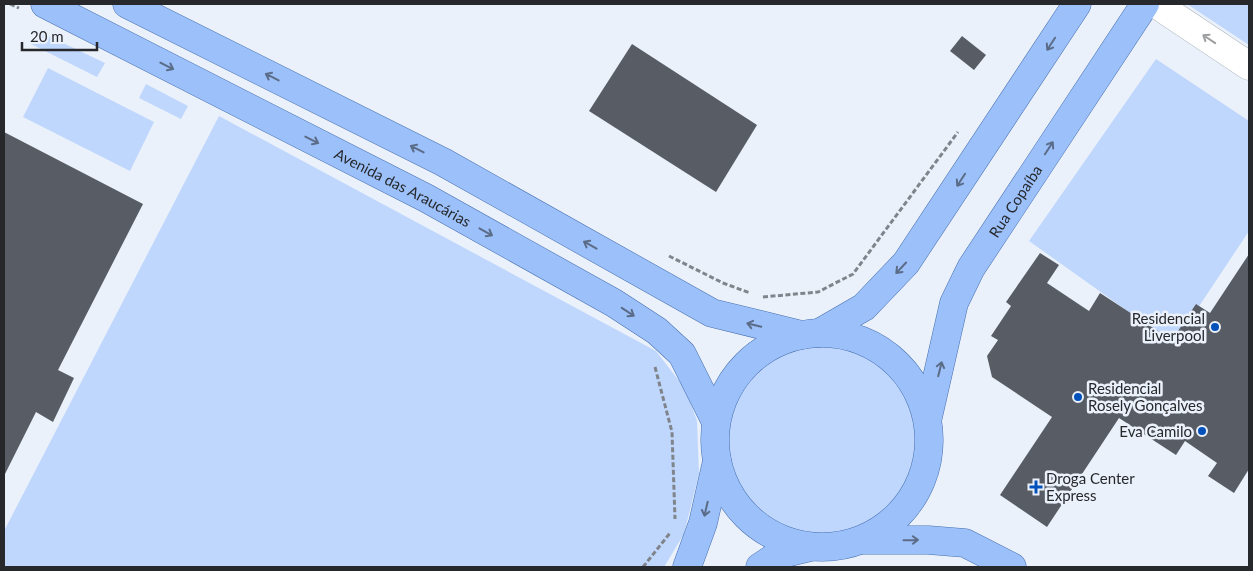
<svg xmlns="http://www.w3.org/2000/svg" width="1253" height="571" viewBox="0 0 1253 571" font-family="Lato,sans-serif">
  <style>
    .green { fill: #bfd7fd }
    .building { fill: #585d65 }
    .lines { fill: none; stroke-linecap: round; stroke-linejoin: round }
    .minor-casing { stroke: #a3a9b2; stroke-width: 29 }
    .major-casing { stroke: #4870af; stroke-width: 29 }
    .path { stroke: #80848b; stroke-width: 3; stroke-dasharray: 5 2.5; stroke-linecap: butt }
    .minor { stroke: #fff; stroke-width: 28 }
    .major { stroke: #9cc0f9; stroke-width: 28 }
    .oneway { stroke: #9d9ea0 }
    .oneway2 { stroke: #5b6c88 }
    .poi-dot { fill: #0251bb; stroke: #ebf1fb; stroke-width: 2 }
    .labels { text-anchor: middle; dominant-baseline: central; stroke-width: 5; stroke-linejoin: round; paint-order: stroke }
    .street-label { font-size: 15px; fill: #26282c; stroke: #ebf1fb }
    .poi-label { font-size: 15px; fill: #26282c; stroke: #ebf1fb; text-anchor: end }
  </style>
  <rect width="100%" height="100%" fill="#ebf1fb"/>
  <!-- green -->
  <g class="green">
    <path d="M 1187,4 L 1249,4 L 1249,45 Z"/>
    <path d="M 40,32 L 105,63 L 97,77 L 31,44 Z"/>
    <path d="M 1156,59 L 1249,121 L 1249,231 L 1174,344 L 1029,241 Z"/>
    <path d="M 48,68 L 154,122 L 130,171 L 23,117 Z"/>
    <path d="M 146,84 L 188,106 L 181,119 L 139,98 Z"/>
    <path d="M 219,116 L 656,351 L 686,390 L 697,421 L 699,474 L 684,534 L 664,567 L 4,567 L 4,531 Z"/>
    <circle cx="824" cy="441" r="98"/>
  </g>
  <!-- building -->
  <g class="building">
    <path d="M 962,36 L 986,55 L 974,70 L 950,51 Z"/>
    <path d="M 632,44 L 757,125 L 716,192 L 589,111 Z"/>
    <path d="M 4,132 L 143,204 L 58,370 L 74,378 L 53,422 L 36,412 L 4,476 Z"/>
    <path d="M 1040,253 L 1059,265 L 1047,283 L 1089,311 L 1100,293 L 1172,340 L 1196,304 L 1210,313 L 1249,254 L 1249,469 L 1234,493 L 1208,476 L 1217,463 L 1185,441 L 1176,455 L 1119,418 L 1047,527 L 1000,495 L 1052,417 L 992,377 L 987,356 L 998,340 L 991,336 L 1011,306 L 1006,302 Z"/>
  </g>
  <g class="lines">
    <defs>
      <path id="minor" d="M 1156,4 L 1249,66"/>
      <g id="major">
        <path id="s1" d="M 45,4 L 426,198 L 614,303 L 657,331 L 682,354 L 716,422"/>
        <path d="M 127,4 L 443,162 L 712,313 L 802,335"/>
        <path d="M 819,333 L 864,307 L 906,263 L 1077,4"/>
        <circle cx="822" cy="440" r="107"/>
        <path id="s2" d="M 928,417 L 954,303 L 971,268 L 1145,4"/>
        <path d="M 864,540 L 928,540 L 965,543 L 1012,567"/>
        <path d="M 687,567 L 703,523 L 717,461"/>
        <path d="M 760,567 L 778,555 L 811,547"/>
      </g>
    </defs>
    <!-- minor casing -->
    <use href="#minor" class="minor-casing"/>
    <!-- major casing -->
    <use href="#major" class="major-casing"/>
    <!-- path -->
    <g class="path">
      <path d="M 10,4 L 19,8"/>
      <path d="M 669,256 L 723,283 L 750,293"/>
      <path d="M 763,297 L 818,292 L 853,274 L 958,132"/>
      <path d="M 655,367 L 672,432 L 675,519"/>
      <path d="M 643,567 L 670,533"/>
    </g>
    <!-- minor -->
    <use href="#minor" class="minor"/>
    <!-- major -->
    <use href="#major" class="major"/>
  </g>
  <!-- one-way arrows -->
  <defs><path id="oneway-shaft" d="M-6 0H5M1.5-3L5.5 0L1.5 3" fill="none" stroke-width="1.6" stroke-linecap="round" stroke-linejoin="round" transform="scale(1.25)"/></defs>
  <use class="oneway" href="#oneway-shaft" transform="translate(1209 39) rotate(-146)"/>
  <g class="oneway2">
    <use href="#oneway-shaft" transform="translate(1051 44) rotate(123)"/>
    <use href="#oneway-shaft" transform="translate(167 66) rotate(27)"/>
    <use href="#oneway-shaft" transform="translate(272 77) rotate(-153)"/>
    <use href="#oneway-shaft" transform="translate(312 140) rotate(27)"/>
    <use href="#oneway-shaft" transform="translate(1049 148) rotate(-57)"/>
    <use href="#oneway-shaft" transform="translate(417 149) rotate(-153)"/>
    <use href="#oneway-shaft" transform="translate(961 180) rotate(123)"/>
    <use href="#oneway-shaft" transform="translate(486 232) rotate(29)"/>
    <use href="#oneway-shaft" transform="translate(590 245) rotate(-151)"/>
    <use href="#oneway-shaft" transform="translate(901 268) rotate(133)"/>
    <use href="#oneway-shaft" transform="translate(628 312) rotate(33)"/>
    <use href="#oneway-shaft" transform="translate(754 325) rotate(-166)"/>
    <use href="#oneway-shaft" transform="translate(940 369) rotate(-76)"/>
    <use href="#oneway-shaft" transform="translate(706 509) rotate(103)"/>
    <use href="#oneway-shaft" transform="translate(911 540) rotate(-1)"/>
  </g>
  <!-- markers -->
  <g class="poi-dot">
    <circle cx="1215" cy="327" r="5"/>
    <circle cx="1078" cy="397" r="5"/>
    <circle cx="1202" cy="431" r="5"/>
    <path d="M1033.5 479.5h5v5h5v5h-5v5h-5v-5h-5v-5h5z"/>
  </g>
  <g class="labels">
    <!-- street labels -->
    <g class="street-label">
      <text stroke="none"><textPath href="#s1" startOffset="402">Avenida das Araucárias</textPath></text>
      <text stroke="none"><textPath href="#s2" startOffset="236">Rua Copaíba</textPath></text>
    </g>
    <!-- poi labels -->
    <g class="poi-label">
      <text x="1205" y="318">Residencial<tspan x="1205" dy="17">Liverpool</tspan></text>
      <text x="1088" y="388" text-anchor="start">Residencial<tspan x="1088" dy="17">Rosely Gonçalves</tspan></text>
      <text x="1192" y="431">Eva Camilo</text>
      <text x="1046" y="478" text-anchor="start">Droga Center<tspan x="1046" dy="17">Express</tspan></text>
    </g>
  </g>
  <!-- border -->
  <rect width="1253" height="571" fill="none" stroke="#26282c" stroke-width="10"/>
  <!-- scale -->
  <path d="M22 42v8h75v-8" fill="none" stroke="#26282c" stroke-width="2.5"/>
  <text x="30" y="42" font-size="15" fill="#26282c" stroke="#ebf1fb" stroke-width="4" paint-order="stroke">20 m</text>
</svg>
